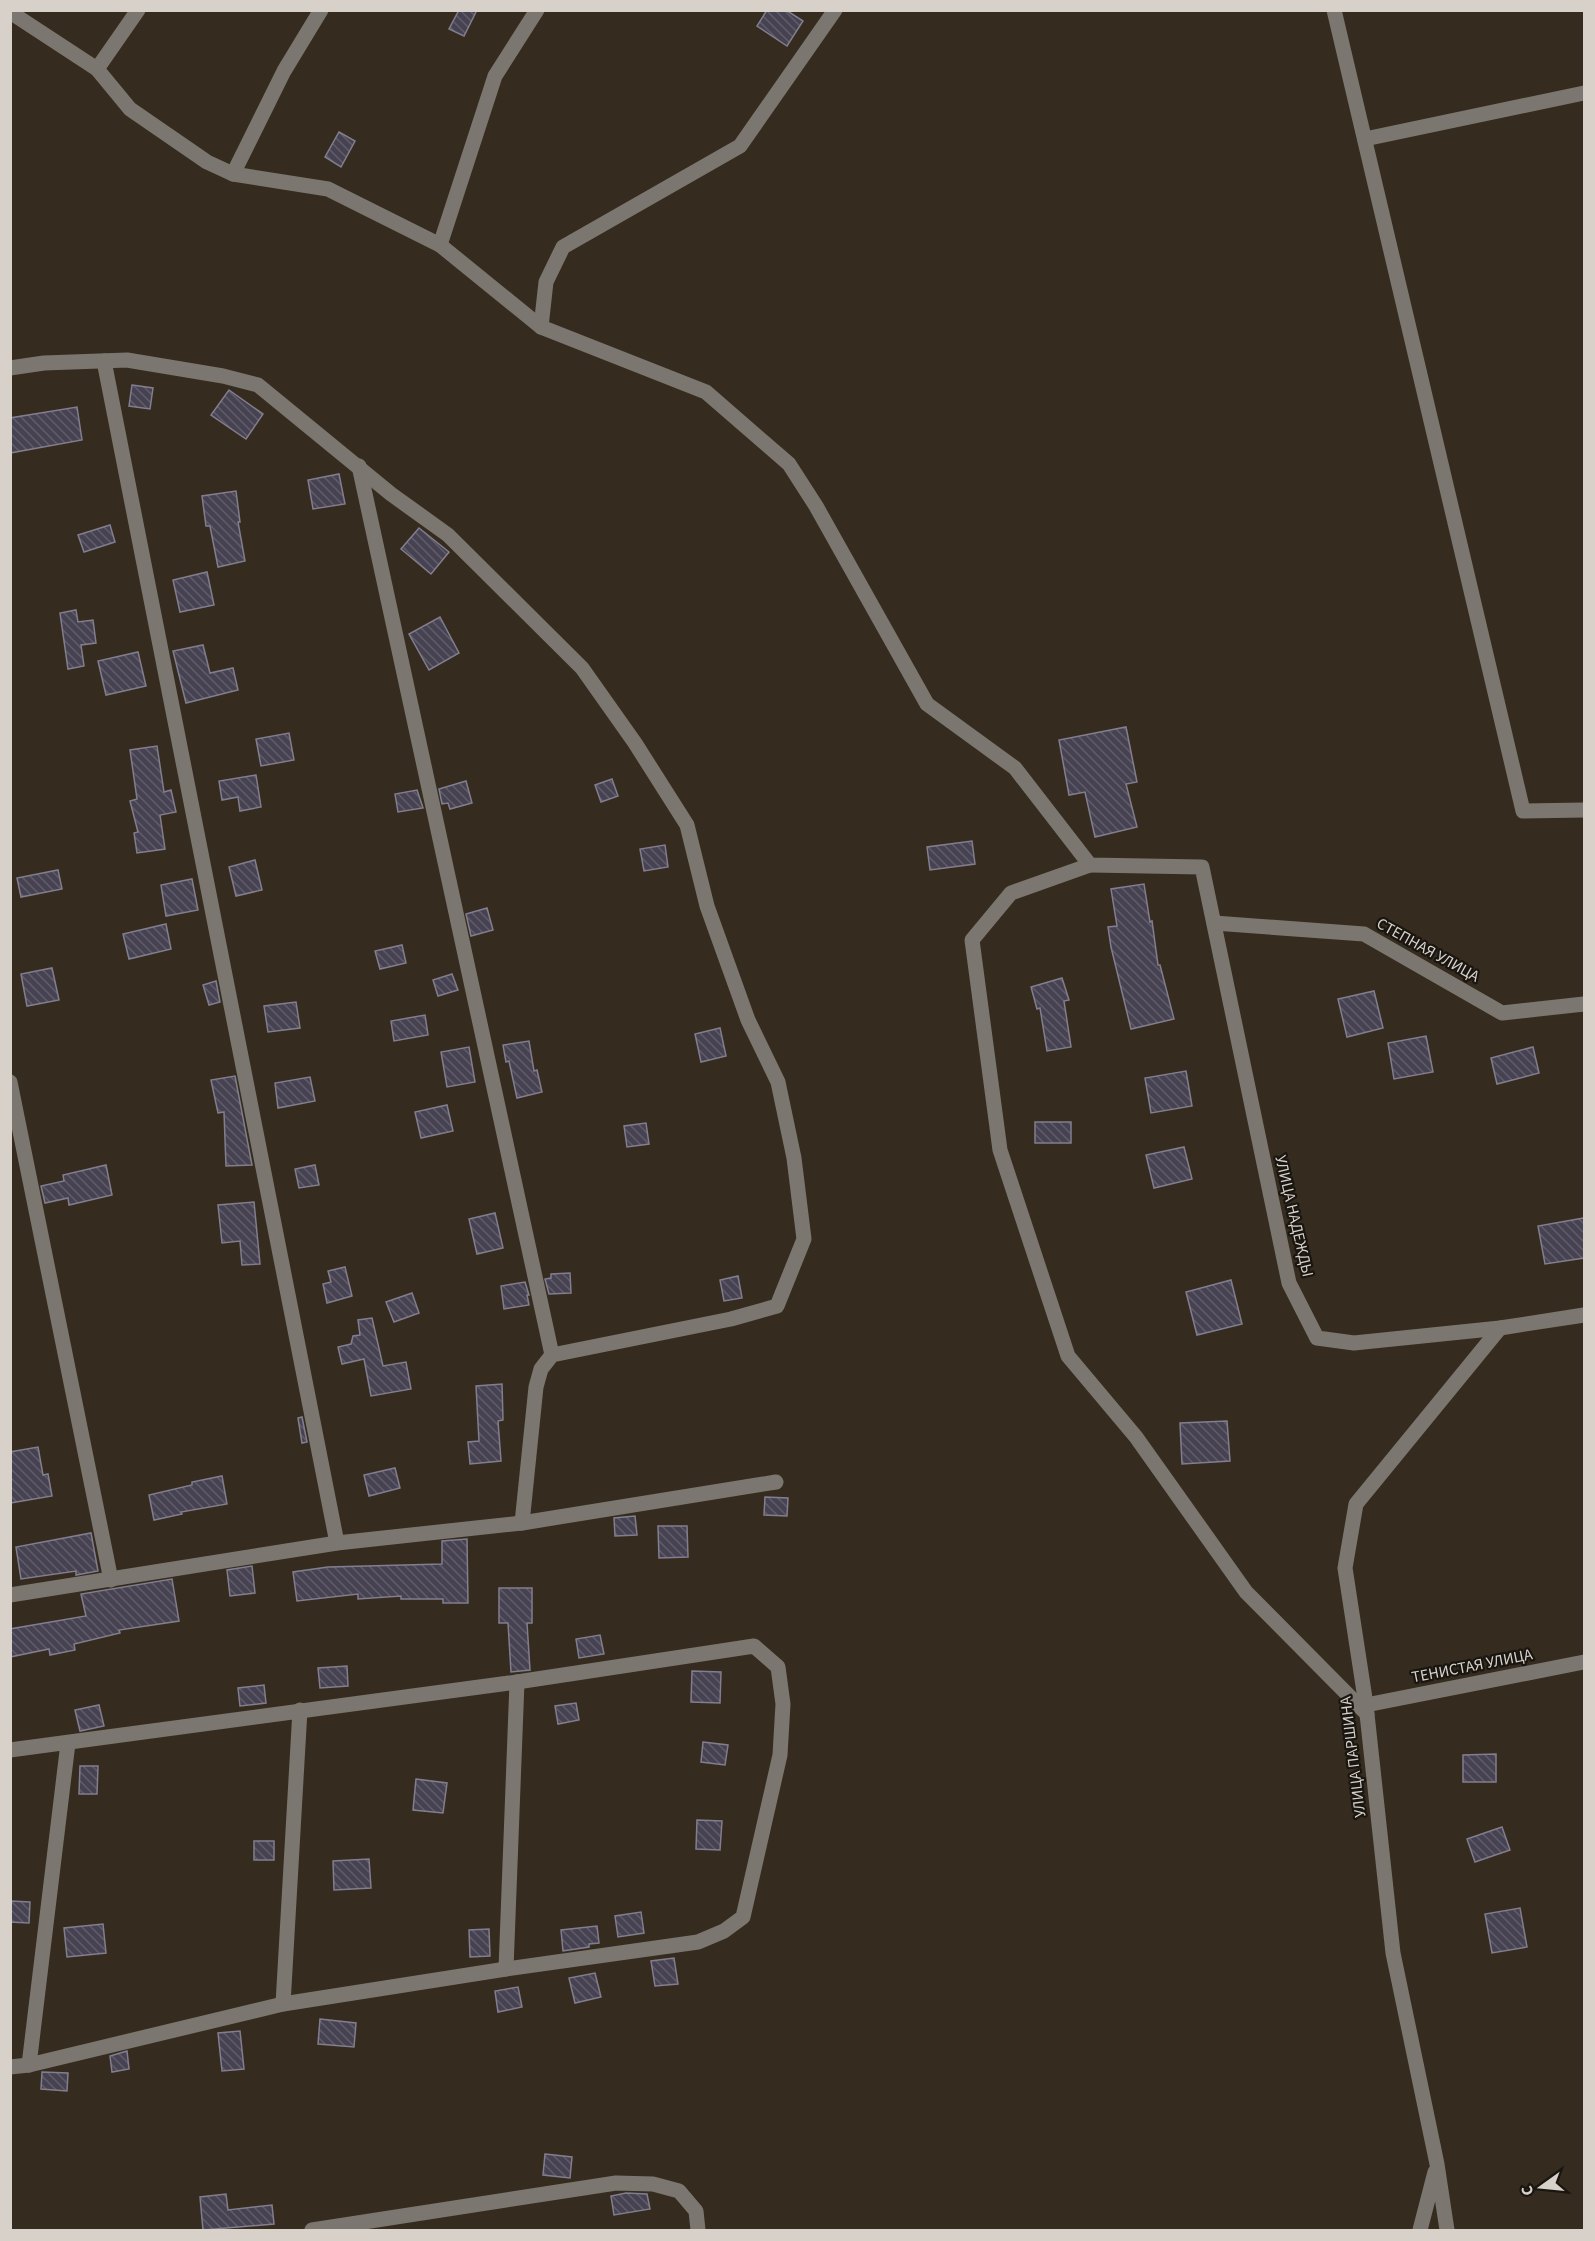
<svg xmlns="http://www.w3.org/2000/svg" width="1595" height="2241" viewBox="0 0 1595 2241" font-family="'Source Sans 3',sans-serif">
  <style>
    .building { fill: url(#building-back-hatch); stroke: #827e8f; stroke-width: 1.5 }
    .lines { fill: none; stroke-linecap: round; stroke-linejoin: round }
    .minor { stroke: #7b7770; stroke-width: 15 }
    .labels { text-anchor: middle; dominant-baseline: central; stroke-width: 4.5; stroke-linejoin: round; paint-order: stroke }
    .street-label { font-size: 16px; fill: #d7d1c9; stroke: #191510 }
  </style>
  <defs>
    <pattern id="building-back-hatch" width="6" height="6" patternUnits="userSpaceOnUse" patternTransform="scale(1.5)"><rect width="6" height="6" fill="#464251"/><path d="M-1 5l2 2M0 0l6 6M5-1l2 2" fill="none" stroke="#605c69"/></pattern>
  </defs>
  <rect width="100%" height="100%" fill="#352c1f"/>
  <!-- building -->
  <g class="building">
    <path d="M 459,10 L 477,10 L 464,36 L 449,29 Z"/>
    <path d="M 767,10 L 786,10 L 803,21 L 787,46 L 757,26 Z"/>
    <path d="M 339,132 L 355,141 L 341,167 L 325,157 Z"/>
    <path d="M 132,385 L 153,388 L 150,409 L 129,406 Z"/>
    <path d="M 229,390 L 263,414 L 246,439 L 211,415 Z"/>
    <path d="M 77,407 L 82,440 L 10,453 L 10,418 Z"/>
    <path d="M 339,474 L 345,504 L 313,509 L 308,480 Z"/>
    <path d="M 236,491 L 240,522 L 238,522 L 245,561 L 218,567 L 210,526 L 206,526 L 202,496 Z"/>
    <path d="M 110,525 L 115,542 L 84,552 L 78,535 Z"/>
    <path d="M 419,528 L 449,552 L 431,574 L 401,549 Z"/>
    <path d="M 207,572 L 214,605 L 180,612 L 173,580 Z"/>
    <path d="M 76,610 L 78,622 L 93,620 L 96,643 L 81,645 L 84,666 L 68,669 L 60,613 Z"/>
    <path d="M 440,617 L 459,653 L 429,670 L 409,634 Z"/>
    <path d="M 203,645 L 210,673 L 233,668 L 238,690 L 186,703 L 173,651 Z"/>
    <path d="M 138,652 L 146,686 L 106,695 L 98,661 Z"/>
    <path d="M 1126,727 L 1137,782 L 1126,784 L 1137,827 L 1095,837 L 1085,792 L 1069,795 L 1059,740 Z"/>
    <path d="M 289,733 L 294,760 L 261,766 L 256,739 Z"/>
    <path d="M 157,746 L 164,792 L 171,790 L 176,812 L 160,815 L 165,849 L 137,853 L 134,833 L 138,832 L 130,801 L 137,799 L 130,750 Z"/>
    <path d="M 256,775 L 261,807 L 240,811 L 238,797 L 222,800 L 219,781 Z"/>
    <path d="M 612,779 L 618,796 L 601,802 L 595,785 Z"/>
    <path d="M 466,781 L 472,803 L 450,809 L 448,803 L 442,804 L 439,789 Z"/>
    <path d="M 417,790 L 423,808 L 398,812 L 395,794 Z"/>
    <path d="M 972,841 L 975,864 L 930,870 L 927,847 Z"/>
    <path d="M 665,845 L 668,867 L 644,871 L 640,849 Z"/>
    <path d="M 255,860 L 262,890 L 236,896 L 229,867 Z"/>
    <path d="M 58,870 L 62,889 L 21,897 L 17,878 Z"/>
    <path d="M 192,879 L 198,910 L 166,916 L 161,885 Z"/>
    <path d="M 1144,884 L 1150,922 L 1152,921 L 1158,965 L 1160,965 L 1174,1019 L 1131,1029 L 1111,947 L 1108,927 L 1117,926 L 1111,889 Z"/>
    <path d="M 487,908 L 493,930 L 471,936 L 466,914 Z"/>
    <path d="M 166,924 L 171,949 L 129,959 L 123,934 Z"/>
    <path d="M 402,945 L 406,963 L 380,969 L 375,951 Z"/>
    <path d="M 52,968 L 59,1000 L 27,1006 L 21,974 Z"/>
    <path d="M 452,974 L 458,990 L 438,996 L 433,980 Z"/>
    <path d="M 1062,978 L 1069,1000 L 1064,1001 L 1071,1047 L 1047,1051 L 1040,1008 L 1037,1009 L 1031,987 Z"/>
    <path d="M 216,981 L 220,1002 L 209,1005 L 203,985 Z"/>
    <path d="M 1374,991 L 1383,1028 L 1347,1037 L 1338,999 Z"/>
    <path d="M 296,1002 L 300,1028 L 268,1032 L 264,1006 Z"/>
    <path d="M 425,1015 L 428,1035 L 394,1041 L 391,1021 Z"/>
    <path d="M 720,1028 L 726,1056 L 701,1062 L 695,1034 Z"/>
    <path d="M 1426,1036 L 1433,1072 L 1394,1079 L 1388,1043 Z"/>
    <path d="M 529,1041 L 534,1071 L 537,1070 L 542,1092 L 517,1098 L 509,1061 L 506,1062 L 503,1045 Z"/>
    <path d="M 469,1047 L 475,1082 L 447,1087 L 441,1052 Z"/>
    <path d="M 1533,1047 L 1539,1073 L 1497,1084 L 1491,1058 Z"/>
    <path d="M 1186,1071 L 1192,1106 L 1151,1113 L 1145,1078 Z"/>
    <path d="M 235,1076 L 252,1165 L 226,1166 L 224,1112 L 218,1113 L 211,1080 Z"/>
    <path d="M 310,1077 L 315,1101 L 278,1108 L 275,1083 Z"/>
    <path d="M 447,1105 L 453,1131 L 421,1138 L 415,1112 Z"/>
    <rect x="1035" y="1122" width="36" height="21"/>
    <path d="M 646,1123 L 649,1144 L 627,1147 L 624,1126 Z"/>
    <path d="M 1184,1147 L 1192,1179 L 1154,1188 L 1146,1155 Z"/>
    <path d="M 106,1165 L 112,1195 L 69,1205 L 68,1198 L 45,1203 L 41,1186 L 64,1181 L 63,1175 Z"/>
    <path d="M 315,1165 L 319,1185 L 299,1188 L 295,1169 Z"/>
    <path d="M 254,1202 L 260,1264 L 242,1265 L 240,1241 L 222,1243 L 218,1205 Z"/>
    <path d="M 495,1213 L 503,1248 L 477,1254 L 469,1219 Z"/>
    <path d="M 1584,1218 L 1584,1258 L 1545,1264 L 1538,1226 Z"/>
    <path d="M 345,1267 L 352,1296 L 327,1303 L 323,1284 L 331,1282 L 328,1271 Z"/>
    <path d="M 570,1273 L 571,1293 L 549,1294 L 545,1279 L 551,1278 L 551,1274 Z"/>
    <path d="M 738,1276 L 742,1298 L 724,1301 L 720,1280 Z"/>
    <path d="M 1231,1280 L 1242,1324 L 1197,1335 L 1186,1292 Z"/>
    <path d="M 525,1282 L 529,1295 L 527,1295 L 529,1305 L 504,1309 L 501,1286 Z"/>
    <path d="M 412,1293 L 419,1313 L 394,1322 L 386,1302 Z"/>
    <path d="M 372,1318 L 383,1366 L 406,1362 L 411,1389 L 371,1396 L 364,1359 L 342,1364 L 338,1347 L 351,1344 L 353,1336 L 360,1335 L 358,1320 Z"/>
    <path d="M 502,1384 L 503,1420 L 498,1421 L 501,1461 L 470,1464 L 468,1442 L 479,1441 L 476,1386 Z"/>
    <path d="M 302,1417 L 307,1442 L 302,1443 L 298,1418 Z"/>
    <path d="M 1227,1421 L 1230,1461 L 1182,1464 L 1180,1423 Z"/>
    <path d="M 38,1447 L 43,1475 L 48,1474 L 52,1496 L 10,1503 L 10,1452 Z"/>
    <path d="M 395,1468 L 400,1488 L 369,1496 L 364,1475 Z"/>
    <path d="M 222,1476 L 227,1504 L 181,1512 L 182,1514 L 154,1520 L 149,1495 L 192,1485 L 192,1482 Z"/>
    <path d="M 765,1497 L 788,1498 L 787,1516 L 764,1515 Z"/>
    <path d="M 635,1516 L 637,1535 L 615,1536 L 614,1518 Z"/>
    <path d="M 658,1526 L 687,1526 L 688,1557 L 659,1558 Z"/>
    <path d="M 91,1533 L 98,1571 L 76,1575 L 76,1571 L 21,1579 L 16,1547 Z"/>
    <path d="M 467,1539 L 468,1603 L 443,1603 L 443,1599 L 401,1599 L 401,1596 L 358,1599 L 358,1594 L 297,1601 L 293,1572 L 328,1567 L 442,1564 L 442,1541 Z"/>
    <path d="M 252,1566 L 255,1593 L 230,1596 L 227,1570 Z"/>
    <path d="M 172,1579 L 179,1621 L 119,1630 L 120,1633 L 74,1644 L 75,1650 L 50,1655 L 49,1649 L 10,1657 L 10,1629 L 86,1616 L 81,1594 Z"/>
    <path d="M 499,1588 L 532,1588 L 532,1623 L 527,1623 L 530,1670 L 511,1672 L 508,1623 L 499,1623 Z"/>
    <path d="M 600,1635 L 604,1654 L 579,1658 L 576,1639 Z"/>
    <path d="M 347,1666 L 348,1686 L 320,1688 L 318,1668 Z"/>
    <path d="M 692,1671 L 721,1672 L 720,1703 L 691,1702 Z"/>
    <path d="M 264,1685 L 266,1703 L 240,1706 L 238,1688 Z"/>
    <path d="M 576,1703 L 579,1720 L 558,1724 L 555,1706 Z"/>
    <path d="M 99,1705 L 104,1726 L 80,1731 L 75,1710 Z"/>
    <path d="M 703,1742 L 728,1745 L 725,1765 L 701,1762 Z"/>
    <path d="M 1496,1754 L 1496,1782 L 1463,1782 L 1463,1755 Z"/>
    <path d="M 80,1766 L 98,1766 L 97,1794 L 79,1794 Z"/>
    <path d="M 416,1779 L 447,1783 L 443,1813 L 413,1810 Z"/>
    <path d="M 697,1820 L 722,1821 L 720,1850 L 696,1849 Z"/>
    <path d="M 1502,1827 L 1510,1850 L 1475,1862 L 1467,1839 Z"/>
    <rect x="254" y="1841" width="20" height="19"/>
    <path d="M 369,1859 L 371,1888 L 334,1890 L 333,1861 Z"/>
    <path d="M 10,1901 L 30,1902 L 29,1923 L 10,1922 Z"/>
    <path d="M 1520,1908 L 1527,1947 L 1492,1953 L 1485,1914 Z"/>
    <path d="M 641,1912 L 644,1933 L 618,1937 L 615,1916 Z"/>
    <path d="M 103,1924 L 106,1953 L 67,1957 L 64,1928 Z"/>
    <path d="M 597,1926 L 599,1943 L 589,1944 L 589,1947 L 563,1951 L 561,1930 Z"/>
    <path d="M 489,1929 L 490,1956 L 470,1957 L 469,1930 Z"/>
    <path d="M 674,1958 L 678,1984 L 655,1986 L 651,1961 Z"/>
    <path d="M 595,1973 L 601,1997 L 575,2003 L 569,1978 Z"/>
    <path d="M 518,1987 L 522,2007 L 498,2012 L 495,1991 Z"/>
    <path d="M 320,2019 L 356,2023 L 354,2047 L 318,2044 Z"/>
    <path d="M 240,2031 L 244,2069 L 222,2071 L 218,2033 Z"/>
    <path d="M 127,2051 L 129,2069 L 112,2072 L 110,2056 Z"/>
    <path d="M 42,2072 L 68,2073 L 67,2091 L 41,2089 Z"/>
    <path d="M 545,2154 L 572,2157 L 570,2178 L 543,2175 Z"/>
    <path d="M 626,2193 L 647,2194 L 650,2209 L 614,2215 L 611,2196 Z"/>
    <path d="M 226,2194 L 228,2210 L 272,2205 L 274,2224 L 203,2230 L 200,2197 Z"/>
  </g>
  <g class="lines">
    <!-- minor -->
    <g class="minor">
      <path d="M 1334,10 L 1523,811 L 1584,810"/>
      <path d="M 10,12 L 97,69 L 130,109 L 207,162 L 233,174 L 328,189 L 440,245 L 541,327 L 706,392 L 789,464 L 816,506 L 927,704 L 1015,768 L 1090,865 L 1202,867 L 1289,1283 L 1317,1338 L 1354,1343 L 1500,1328 L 1584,1315"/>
      <path d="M 97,69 L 138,10"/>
      <path d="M 1365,139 L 1584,93"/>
      <path d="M 233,174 L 284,71 L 321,10"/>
      <path d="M 440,245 L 495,76 L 537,10"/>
      <path d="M 541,327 L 546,282 L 563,247 L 740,146 L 835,10"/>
      <path d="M 104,361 L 337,1543"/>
      <path d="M 10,368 L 44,363 L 127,360 L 223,376 L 258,385 L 391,494 L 448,535 L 582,668 L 635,743 L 687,825 L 707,906 L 748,1020 L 778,1082 L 794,1158 L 804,1239 L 777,1306 L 731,1319 L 552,1355 L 541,1369 L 536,1387 L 522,1523"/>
      <path d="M 359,466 L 552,1355"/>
      <path d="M 1090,865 L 1011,893 L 972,940 L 1000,1150 L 1068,1356 L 1136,1437 L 1246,1592 L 1367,1714"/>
      <path d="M 1214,923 L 1364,934 L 1502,1013 L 1584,1004"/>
      <path d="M 10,1082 L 111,1580"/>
      <path d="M 10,1595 L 337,1543 L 522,1523 L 776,1482"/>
      <path d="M 1366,1705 L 1584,1662"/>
      <path d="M 10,1750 L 517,1682 L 754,1646 L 778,1667 L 783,1704 L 780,1755 L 743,1917 L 724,1931 L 698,1942 L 506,1969 L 283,2004 L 29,2065 L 10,2067"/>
      <path d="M 506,1969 L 517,1682"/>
      <path d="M 283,2004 L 300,1710"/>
      <path d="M 29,2065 L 68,1743"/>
      <path d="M 312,2230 L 616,2183 L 653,2184 L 679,2191 L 696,2211 L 698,2230"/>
      <path d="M 1420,2230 L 1435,2172"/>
      <path d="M 1447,2230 L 1437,2164 L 1393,1953 L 1366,1705 L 1345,1568 L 1356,1504 L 1500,1328"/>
    </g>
  </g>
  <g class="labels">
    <!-- street labels -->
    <g class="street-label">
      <text transform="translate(1428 950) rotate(29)">СТЕПНАЯ УЛИЦА</text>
      <text transform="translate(1294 1216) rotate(77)">УЛИЦА НАДЕЖДЫ</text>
      <text transform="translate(1472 1666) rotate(-11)">ТЕНИСТАЯ УЛИЦА</text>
      <text transform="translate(1353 1757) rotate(-97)">УЛИЦА ПАРШИНА</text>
    </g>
  </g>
  <!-- border -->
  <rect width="1595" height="2241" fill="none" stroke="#d7d1c9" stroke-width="24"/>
  <!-- north arrow -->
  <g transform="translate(1541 2187) rotate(255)" stroke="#191510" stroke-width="4.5" paint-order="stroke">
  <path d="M0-4.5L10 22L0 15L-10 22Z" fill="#d7d1c9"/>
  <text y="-9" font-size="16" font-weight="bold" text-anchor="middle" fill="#d7d1c9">С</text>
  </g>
</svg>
